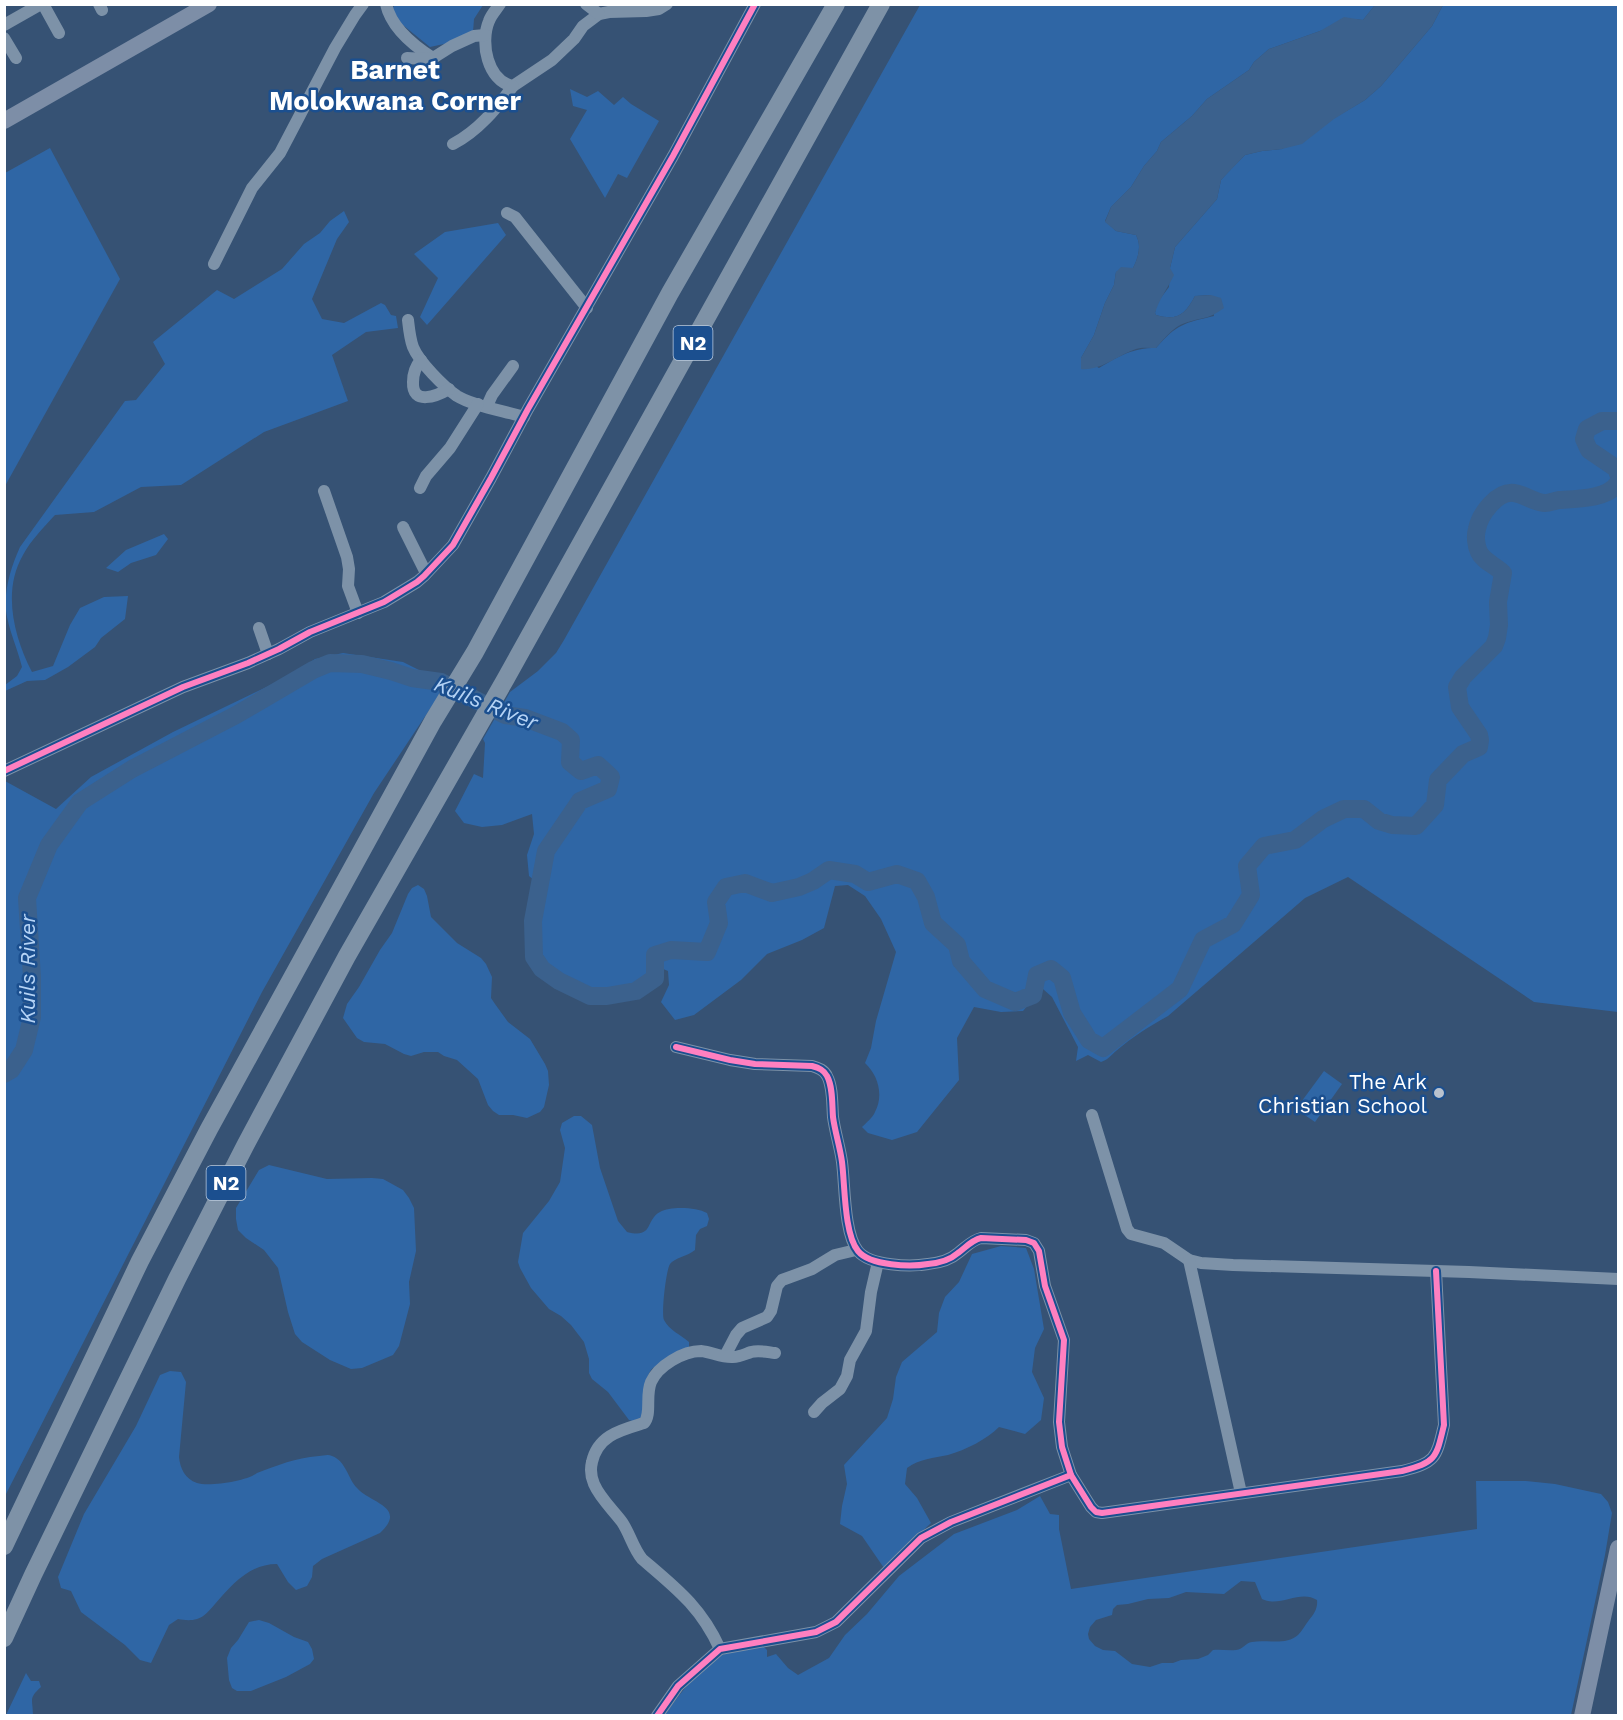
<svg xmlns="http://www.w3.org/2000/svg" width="1623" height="1720" viewBox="0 0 1623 1720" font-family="'Work Sans',sans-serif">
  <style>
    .green { fill: #2f66a5; fill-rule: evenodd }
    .water { fill: #3b618d }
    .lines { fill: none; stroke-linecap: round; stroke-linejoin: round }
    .river { stroke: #3b618d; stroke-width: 18 }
    .minor { stroke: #7d92a8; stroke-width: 12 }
    .major { stroke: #7d8ea7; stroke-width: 16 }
    .highway { stroke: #7e92a7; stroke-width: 18 }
    .cycleway-casing { stroke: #1b4f8f; stroke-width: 10 }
    .cycleway { stroke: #ff80c0; stroke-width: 6 }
    .poi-dot { fill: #b9c2ce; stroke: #1b4f8f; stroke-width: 2 }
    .labels { text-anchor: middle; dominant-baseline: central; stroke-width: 5; stroke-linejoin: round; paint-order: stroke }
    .shield { fill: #1b4f8f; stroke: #bbcadd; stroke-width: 1.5 }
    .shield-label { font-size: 20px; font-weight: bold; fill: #fff }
    .poi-label { font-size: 21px; fill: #fff; stroke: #1b4f8f; text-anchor: end }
    .water-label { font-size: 22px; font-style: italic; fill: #b5d3f5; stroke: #1b4f8f }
    .district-label { font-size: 27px; font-weight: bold; fill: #fff; stroke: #1b4f8f }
  </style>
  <rect width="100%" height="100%" fill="#365274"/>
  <!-- green -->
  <g class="green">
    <path d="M 395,5 L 483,5 L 474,19 L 473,32 L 453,42 L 430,47 L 388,13 Z"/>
    <path d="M 920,5 L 1375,5 L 1363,20 L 1354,19 L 1269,49 L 1254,62 L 1249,70 L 1207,99 L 1192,116 L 1161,142 L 1157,151 L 1144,166 L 1131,187 L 1111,207 L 1105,221 L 1116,231 L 1136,235 C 1142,246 1138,258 1133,268 L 1116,272 L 1114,285 L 1105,303 L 1094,335 L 1081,358 L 1099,368 C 1119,356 1132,348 1156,348 C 1177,324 1184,323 1214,316 L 1211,295 L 1195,296 C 1185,315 1177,321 1156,315 L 1155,313 L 1157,303 L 1169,287 L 1170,268 L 1175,247 L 1217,199 L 1221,180 L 1232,168 L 1245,155 L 1262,151 L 1282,149 L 1365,100 L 1381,86 L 1432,26 L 1443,5 L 1618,5 L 1618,1012 L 1534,1002 L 1348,877 L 1305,898 L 1168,1016 C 1150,1026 1132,1037 1116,1051 C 1111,1055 1108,1060 1101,1062 L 1088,1055 L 1076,1061 L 1078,1047 L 1052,997 L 1043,989 L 1037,994 L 1023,1011 L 1001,1012 L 974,1007 L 957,1038 L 959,1080 L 917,1132 L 892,1140 L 868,1133 L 862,1127 C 866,1123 873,1117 875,1112 C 884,1095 878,1075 865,1063 L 871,1048 L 876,1021 L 896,952 L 881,919 L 865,896 L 848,885 L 835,886 L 824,928 L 802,940 L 767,954 L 741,980 L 694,1015 L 675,1020 L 661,1002 L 669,985 L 668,971 L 656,966 L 655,978 C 650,982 643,989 636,991 C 632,993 627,993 622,993 C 593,998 578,995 553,977 C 546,972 537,967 534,958 C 528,941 536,902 540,885 L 529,876 L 527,855 L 534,834 L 532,814 L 502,825 L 482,827 L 464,823 L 455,811 L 474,774 L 483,778 L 485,743 L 483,739 L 510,692 L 538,671 L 556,653 L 564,640 Z"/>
    <path d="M 570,89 L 587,97 L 598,91 L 614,105 L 623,97 L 631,104 L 659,121 L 627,178 L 618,174 L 605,198 L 570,139 L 587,110 L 573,106 Z"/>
    <path d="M 50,148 L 120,279 L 5,486 L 5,173 Z"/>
    <path d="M 344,211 L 349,222 L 337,239 L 312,299 L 322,319 L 344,323 L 381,303 L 385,305 L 391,315 L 396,316 L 398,328 L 366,332 L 332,355 L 348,401 L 264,432 L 181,485 L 141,487 L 94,512 L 55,515 C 44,527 31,540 23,555 C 2,591 14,637 32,672 L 53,666 L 70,625 L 80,608 L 104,597 L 128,596 L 125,619 L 101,638 L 95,647 L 68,667 L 45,680 L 27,681 L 5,691 L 5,685 L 17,676 L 22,667 C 18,650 8,628 6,611 C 4,589 11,567 20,547 L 125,401 L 136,400 L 165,364 L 153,342 L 217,290 L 234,299 L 282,269 L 304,244 L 320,233 L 330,221 Z"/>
    <path d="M 498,223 L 506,235 L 427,325 L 420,317 L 438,278 L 414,254 L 445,232 Z"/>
    <path d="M 164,534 L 168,539 L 156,555 L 131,563 L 118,572 L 106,568 L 126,550 Z"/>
    <path d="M 343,653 L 403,662 L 429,675 L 442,691 L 374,793 L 262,992 L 5,1496 L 5,781 L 56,809 L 91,777 L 173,732 L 289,676 L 315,659 Z"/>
    <path d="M 418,885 L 424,889 L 427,896 L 431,917 L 457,943 L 481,958 L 486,964 L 492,977 L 491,998 L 495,1004 L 508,1022 L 530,1039 L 545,1064 L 548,1071 L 549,1085 L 544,1107 L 540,1112 L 527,1118 L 513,1115 L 499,1115 L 493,1111 L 488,1105 L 478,1079 L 457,1060 L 444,1056 L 438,1052 L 424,1052 L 411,1056 L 404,1054 L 385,1044 L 364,1042 L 357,1038 L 343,1018 L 347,1004 L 359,987 L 380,950 L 392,933 L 408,894 L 412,888 Z"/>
    <path d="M 1324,1071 L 1342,1084 L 1315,1122 L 1296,1109 Z"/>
    <path d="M 574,1116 L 581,1116 L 592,1125 L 600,1168 L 618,1221 L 627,1232 C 654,1239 645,1220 660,1212 C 670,1206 696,1207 707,1213 L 709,1219 L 707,1226 L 700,1229 L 696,1235 L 695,1250 C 688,1256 674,1258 670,1264 C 666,1270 661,1314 664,1320 C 669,1330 681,1335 689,1342 L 689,1349 C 680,1353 656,1364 651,1370 C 643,1381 646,1401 646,1413 L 636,1422 L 629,1420 L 608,1392 L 592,1379 L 589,1373 L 589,1359 L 584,1342 L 571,1325 L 561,1316 L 549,1309 L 531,1288 L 520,1268 L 518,1262 L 523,1233 L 549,1201 L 560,1182 L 565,1148 L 560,1130 L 562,1123 Z"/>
    <path d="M 269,1165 L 327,1179 L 372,1178 L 383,1179 L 403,1190 L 409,1198 L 414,1208 L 416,1251 L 409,1282 L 410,1304 L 399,1346 L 393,1355 L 362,1368 L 351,1369 L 330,1360 L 302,1342 L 295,1334 L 288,1312 L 278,1268 L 264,1250 L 246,1238 L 238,1230 L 236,1219 L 236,1208 L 259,1170 Z"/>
    <path d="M 1001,1246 L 1026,1248 L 1034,1269 L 1044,1329 L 1035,1348 L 1032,1372 L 1044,1398 L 1041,1420 L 1025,1434 L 999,1427 C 987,1439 966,1450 948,1455 C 934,1458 919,1459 907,1468 L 905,1484 L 917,1498 L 931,1523 L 884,1568 L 862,1536 L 840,1524 L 842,1506 L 847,1484 L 844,1465 L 887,1418 L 893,1399 L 896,1377 L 902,1362 L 937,1332 L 939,1313 L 945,1297 L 959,1282 L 972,1254 Z"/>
    <path d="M 170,1371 L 181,1372 L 186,1382 L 179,1457 C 180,1468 185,1479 197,1483 C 209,1487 247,1481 257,1473 C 279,1465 294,1458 319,1456 C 323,1456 328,1454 332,1456 C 346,1461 348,1479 357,1488 C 370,1503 408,1507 380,1533 L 322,1559 L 313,1566 L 312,1577 L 307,1586 L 296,1590 L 288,1582 L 277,1564 C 249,1564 232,1585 215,1604 C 210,1610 204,1617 197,1619 C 190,1621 184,1620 178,1619 L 169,1625 L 151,1663 L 140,1660 L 125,1645 L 81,1612 L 71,1591 L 61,1588 L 58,1577 L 84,1514 L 136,1426 L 160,1375 Z"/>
    <path d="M 1476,1481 L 1526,1481 L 1555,1484 L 1601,1494 L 1608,1502 L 1612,1513 L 1605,1555 L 1571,1715 L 664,1716 C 680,1694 703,1661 729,1652 C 740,1649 751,1647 762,1645 L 767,1650 L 767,1657 L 776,1654 L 788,1668 L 798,1675 L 829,1658 L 845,1635 L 867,1614 L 899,1576 L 954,1534 L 1017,1510 L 1040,1496 L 1050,1514 L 1059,1515 L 1059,1529 L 1071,1589 L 1477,1529 ZM 1241,1581 L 1255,1582 L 1262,1599 C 1280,1608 1300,1589 1317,1600 C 1318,1608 1314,1614 1309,1620 C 1305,1625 1302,1631 1298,1635 C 1286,1646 1266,1639 1252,1642 C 1245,1643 1244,1649 1236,1650 C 1228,1651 1221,1649 1213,1650 L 1208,1655 L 1198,1659 L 1181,1660 L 1173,1663 L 1162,1663 L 1150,1667 L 1132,1664 L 1115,1651 L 1103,1650 L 1095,1646 L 1089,1639 L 1088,1634 L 1090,1627 L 1096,1620 L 1112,1615 L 1113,1609 L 1117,1605 L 1128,1604 L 1148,1599 L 1169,1598 L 1186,1592 L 1224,1594 Z"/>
    <path d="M 259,1620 L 269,1623 L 294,1637 L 308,1642 L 312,1649 L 314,1659 L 310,1664 L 286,1677 L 251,1691 L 237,1691 L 232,1688 L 229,1680 L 227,1658 L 231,1648 L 238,1640 L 249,1622 Z"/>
    <path d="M 26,1673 L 31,1681 L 39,1681 L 41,1687 C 28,1699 33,1698 33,1715 L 6,1715 Z"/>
  </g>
  <!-- water -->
  <path class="water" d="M 1375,5 L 1443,5 L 1432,26 L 1381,86 L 1365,100 L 1334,119 L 1302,144 L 1282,149 L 1262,151 L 1245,155 L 1221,180 L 1217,199 L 1175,247 L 1170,268 L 1174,275 C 1168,288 1159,299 1155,313 L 1156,315 C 1177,321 1185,315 1195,296 L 1211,295 L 1221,298 L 1224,308 C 1208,320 1202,317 1185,323 C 1173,327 1164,339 1156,348 C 1149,348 1142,347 1136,349 C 1118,355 1101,371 1081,369 L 1081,358 L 1094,335 L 1105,303 L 1114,285 L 1116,272 L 1121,267 L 1133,268 C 1138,258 1142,246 1136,235 L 1116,231 L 1105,222 L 1111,207 L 1131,187 L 1144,166 L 1157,151 L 1161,142 L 1192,116 L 1207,99 L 1249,70 L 1254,62 L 1269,49 L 1320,31 L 1344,17 L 1363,20 Z"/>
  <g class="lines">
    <!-- river -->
    <g class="river">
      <path d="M 1618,421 L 1602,421 L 1587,429 L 1584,439 L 1589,450 L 1617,469 L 1618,474"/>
      <path d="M 4,1074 L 11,1070 L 24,1050 L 32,1017 L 32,977 L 27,898 L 49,845 L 80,802 L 132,769 L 236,715 L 313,670 L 330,663 L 362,664 L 391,671 L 412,678 L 441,682 L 505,715 L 525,718 L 562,732 L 571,740 L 570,762 L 581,771 L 598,765 L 611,777 L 608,789 L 580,801 L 546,851 L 533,921 L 534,957 L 542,969 L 559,981 L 590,996 L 607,996 L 636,991 L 655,978 L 655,955 L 671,950 L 707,952 L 719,923 L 716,902 L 726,887 L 745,883 L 772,893 L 799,887 L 813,881 L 829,870 L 855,874 L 868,882 L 897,874 L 917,881 L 926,897 L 933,923 L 957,945 L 961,961 L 985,989 L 1015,1002 L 1033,995 L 1037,975 L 1051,969 L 1062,978 L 1072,1013 L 1089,1040 L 1103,1048 L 1180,989 L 1203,940 L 1233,924 L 1251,895 L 1247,866 L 1264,846 L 1295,840 L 1323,819 L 1344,809 L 1364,809 L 1379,821 L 1392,825 L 1416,826 L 1435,805 L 1438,780 L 1463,754 L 1479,747 L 1480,740 L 1479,735 L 1460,707 L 1457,687 L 1463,677 L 1494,646 L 1497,638 L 1499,625 L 1498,602 L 1503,573 C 1496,566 1483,561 1479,552 C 1476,546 1475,536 1477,529 C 1480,514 1497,491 1514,493 C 1524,494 1535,503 1545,503 C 1549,503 1554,501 1559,500 C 1577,499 1608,499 1618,483"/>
    </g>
    <!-- minor -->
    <g class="minor">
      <path d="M 43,4 L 59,33"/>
      <path d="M 99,4 L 102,10"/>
      <path d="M 386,4 C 391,27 414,46 433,58"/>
      <path d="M 500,4 C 496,10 491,15 489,21 C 480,42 487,81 513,86 L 552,60 L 574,39 L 583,26 L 599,14 L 609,12 L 646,11 L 659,9 L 667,4"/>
      <path d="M 586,4 L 599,14"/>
      <path d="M 4,25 L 41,4"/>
      <path d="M 4,38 L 16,58"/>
      <path d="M 407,58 L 425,59 L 433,58 L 452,46 L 474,36 L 485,35"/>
      <path d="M 453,144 C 478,131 497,108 513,86"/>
      <path d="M 507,213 L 515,217 L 587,308"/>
      <path d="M 214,264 L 252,188 L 280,153 L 335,48 L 355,15 L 363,4"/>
      <path d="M 408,320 C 409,329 410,339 413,347 C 419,362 444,387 457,396 C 473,406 505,411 524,417"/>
      <path d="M 421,360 C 415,367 413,373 413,382 C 412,406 437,396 449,389"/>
      <path d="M 487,406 L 492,395 L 513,366"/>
      <path d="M 420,488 L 426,476 L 450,448 L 478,404"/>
      <path d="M 324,491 L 347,557 L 349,569 L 348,586 L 358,613"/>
      <path d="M 403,527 L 426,573"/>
      <path d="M 259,628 L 268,654"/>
      <path d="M 4,771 L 183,687 L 248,663 L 279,649 L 310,632 L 384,602 L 417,582 L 424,576 L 453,545 L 491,478 L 528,409 L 673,156 L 755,4"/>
      <path d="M 676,1047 L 730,1060 L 755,1064 L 812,1066 C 819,1068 824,1070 827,1076 C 833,1087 832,1104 833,1117 C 835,1132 840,1147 842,1162 C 845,1185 844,1234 858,1251 C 870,1266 911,1267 928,1264 C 939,1263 950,1260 958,1253 C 966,1247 972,1240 981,1238 L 1026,1240 L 1034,1243 L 1039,1251 L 1045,1286 L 1064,1340 L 1059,1422 L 1062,1447 L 1071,1475 L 1091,1507 L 1096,1512 L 1102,1513 L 1402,1471 C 1436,1462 1436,1459 1444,1425 L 1436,1271"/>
      <path d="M 1092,1115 L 1127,1229 L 1131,1234 L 1164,1243 L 1189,1260 L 1201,1263 L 1233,1265 L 1469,1272 L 1618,1279"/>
      <path d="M 1189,1260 L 1241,1493"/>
      <path d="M 725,1356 L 736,1335 L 742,1328 L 767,1317 L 771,1311 L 777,1286 L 782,1280 L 812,1269 L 835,1255 L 856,1250"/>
      <path d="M 814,1412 L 822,1403 L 840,1389 L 847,1376 L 850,1360 L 866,1331 L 871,1292 L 878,1262"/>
      <path d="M 720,1649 C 701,1607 676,1588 642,1559 C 633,1548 630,1534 622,1522 C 613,1510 600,1498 594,1484 C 591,1477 590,1470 592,1462 C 598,1435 621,1430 644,1423 C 652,1414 645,1396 651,1382 C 658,1366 683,1351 701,1351 C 712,1352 722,1358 733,1357 C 740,1357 745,1354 751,1352 C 759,1350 767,1352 775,1353"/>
      <path d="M 657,1716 L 678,1686 L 720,1649 L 816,1632 L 836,1622 L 921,1538 L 951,1522 L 1071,1475"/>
    </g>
    <!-- major -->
    <g class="major">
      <path d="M 4,121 L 209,4"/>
      <path d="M 1582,1716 L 1618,1548"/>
    </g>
    <!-- highway -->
    <g class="highway">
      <path d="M 4,1546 L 140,1261 L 209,1129 L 433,721 L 475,652 L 670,293 L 836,4"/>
      <path d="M 4,1638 L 33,1575 L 177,1279 L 246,1144 L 347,956 L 505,680 L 881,4"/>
    </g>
    <defs>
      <g id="cycleway">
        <path d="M 4,771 L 183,687 L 248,663 L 279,649 L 310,632 L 384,602 L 417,582 L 424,576 L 453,545 L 491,478 L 528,409 L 673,156 L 755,4"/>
        <path d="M 676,1047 L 730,1060 L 755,1064 L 812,1066 C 819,1068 824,1070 827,1076 C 833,1087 832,1104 833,1117 C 835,1132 840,1147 842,1162 C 845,1185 844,1234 858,1251 C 870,1266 911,1267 928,1264 C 939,1263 950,1260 958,1253 C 966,1247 972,1240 981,1238 L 1026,1240 L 1034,1243 L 1039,1251 L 1045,1286 L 1064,1340 L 1059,1422 L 1062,1447 L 1071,1475 L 1091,1507 L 1096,1512 L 1102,1513 L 1402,1471 C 1436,1462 1436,1459 1444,1425 L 1436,1271"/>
        <path d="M 657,1716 L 678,1686 L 720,1649 L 816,1632 L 836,1622 L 921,1538 L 951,1522 L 1071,1475"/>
      </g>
    </defs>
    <!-- cycleway casing -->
    <use href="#cycleway" class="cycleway-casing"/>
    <!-- cycleway -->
    <use href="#cycleway" class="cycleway"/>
  </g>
  <!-- markers -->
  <circle class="poi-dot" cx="1439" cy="1093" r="6"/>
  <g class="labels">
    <!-- shield labels -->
    <g class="shield">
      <rect x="673.5" y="326" width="39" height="34" rx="4.5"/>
      <rect x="206.5" y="1166" width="39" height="34" rx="4.5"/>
    </g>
    <g class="shield-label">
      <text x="693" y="343">N2</text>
      <text x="226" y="1183">N2</text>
    </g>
    <!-- poi labels -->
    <g class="poi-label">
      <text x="1427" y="1081">The Ark<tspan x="1427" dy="24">Christian School</tspan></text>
    </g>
    <!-- water labels -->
    <g class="water-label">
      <text transform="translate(486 703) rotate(22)">Kuils River</text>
      <text transform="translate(27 969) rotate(-90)">Kuils River</text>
    </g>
    <!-- district labels -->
    <g class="district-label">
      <text x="395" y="70">Barnet<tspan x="395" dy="31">Molokwana Corner</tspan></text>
    </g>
  </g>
  <!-- border -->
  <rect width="1623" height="1720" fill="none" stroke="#ffffff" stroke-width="12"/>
</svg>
